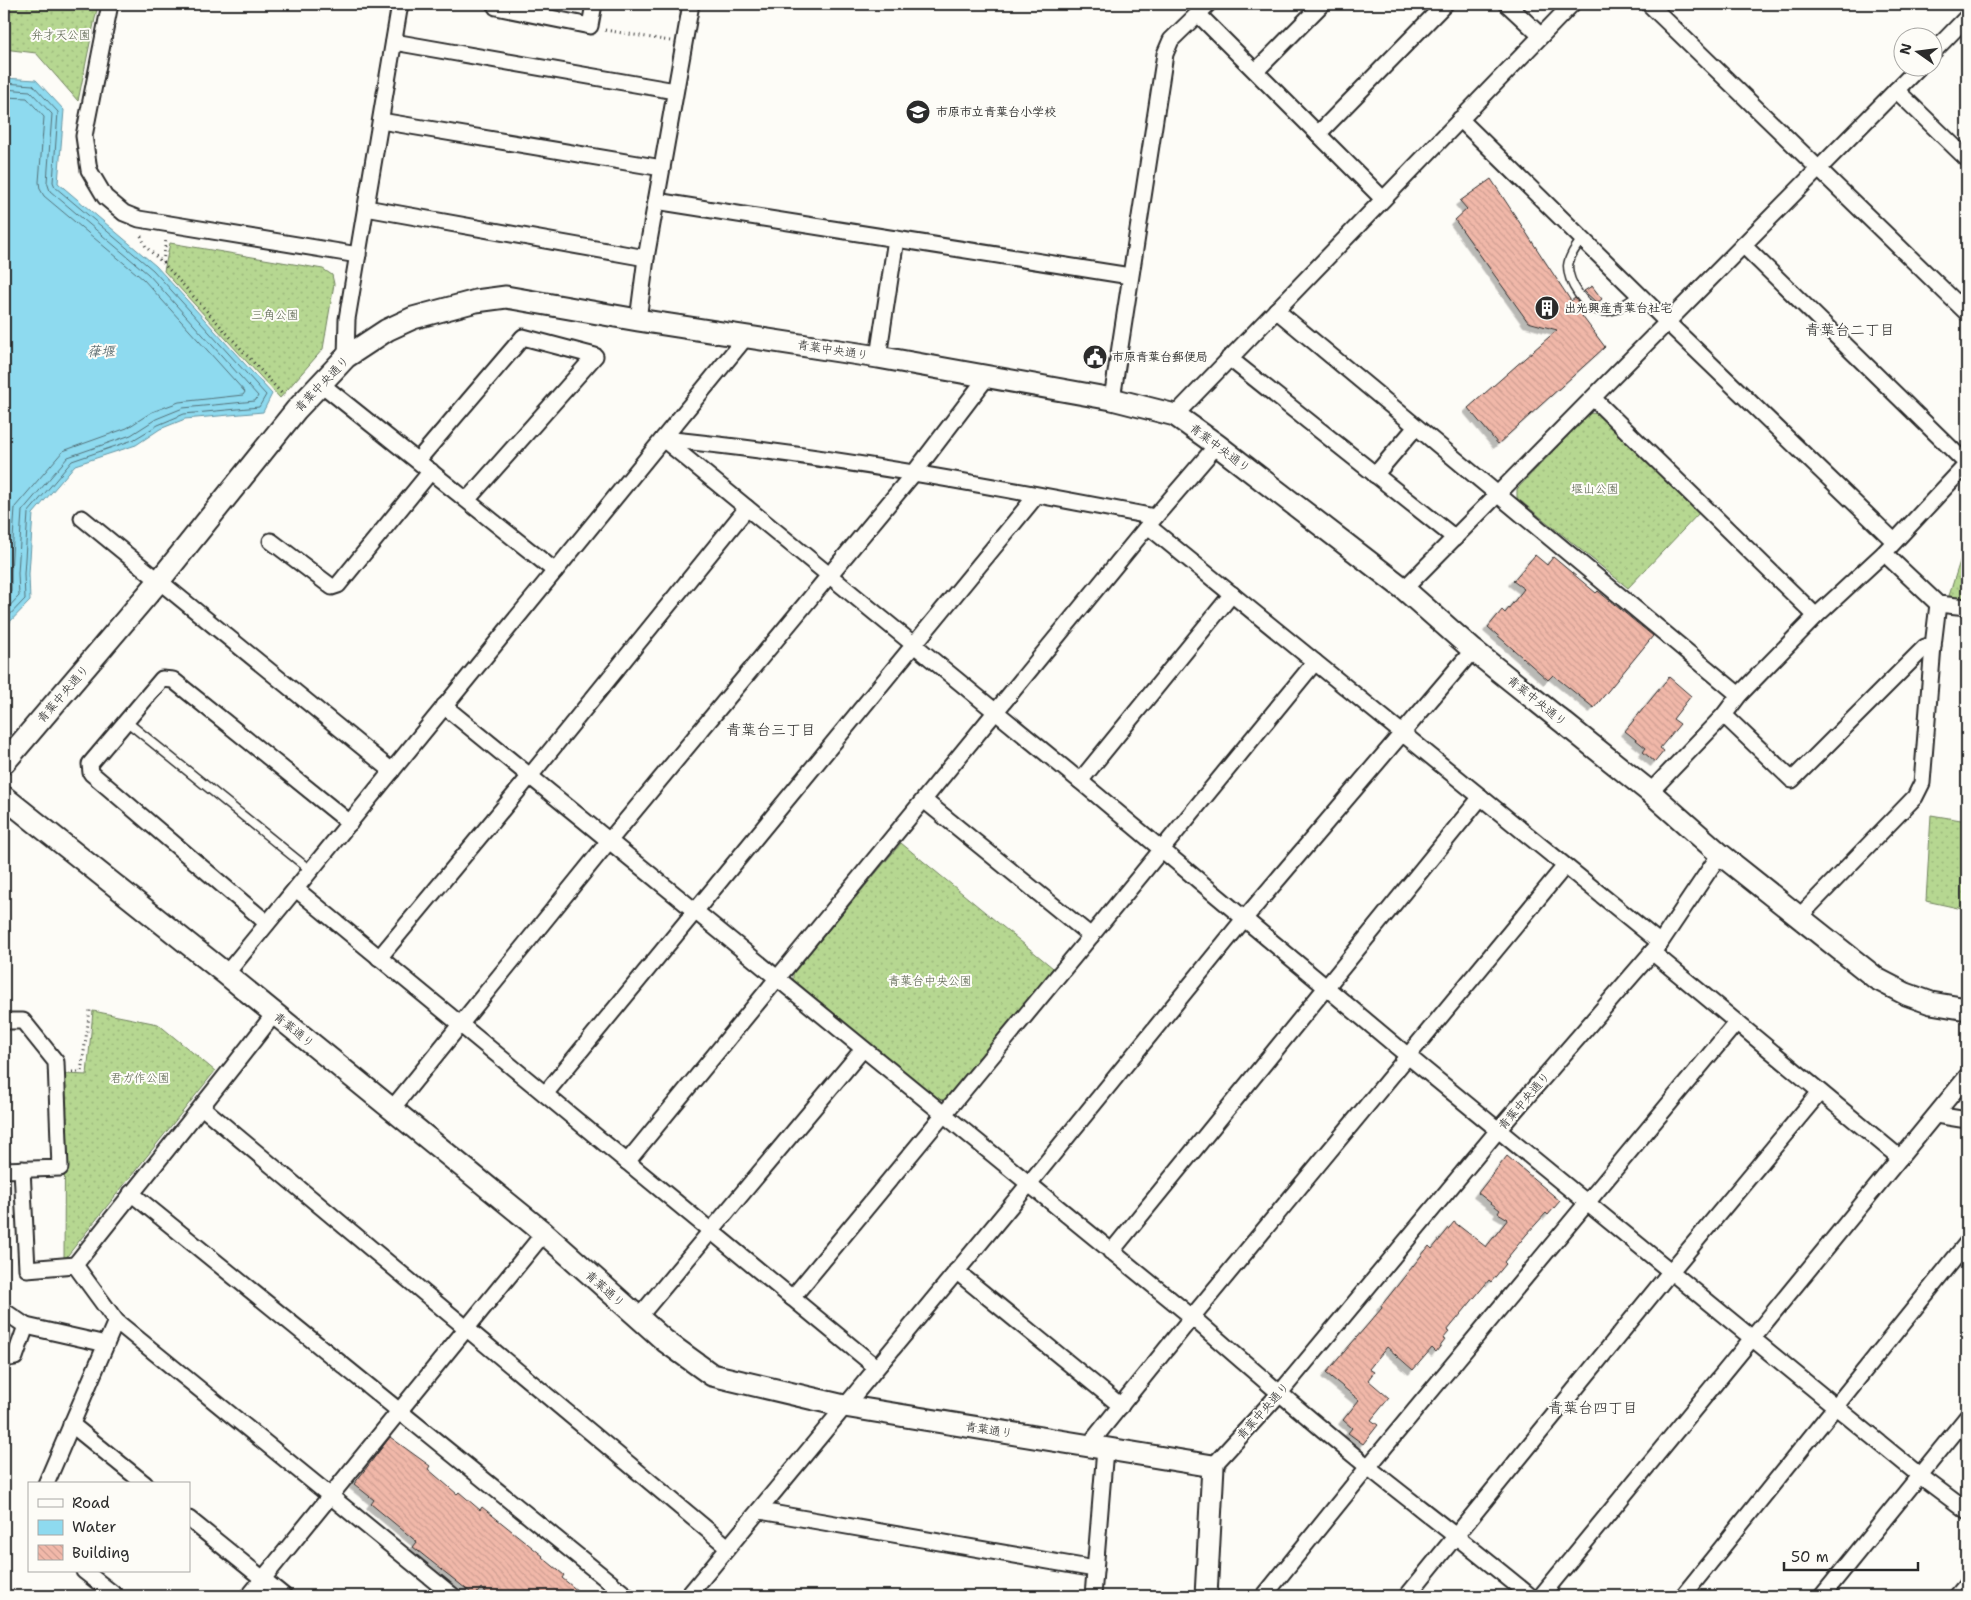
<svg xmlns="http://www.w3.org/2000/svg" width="1971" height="1600" viewBox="0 0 1971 1600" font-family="'Shantell Sans','Klee One',sans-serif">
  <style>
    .grass { fill: url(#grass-dots); stroke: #70815e }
    .water { fill: #8edaef; stroke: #6694a1 }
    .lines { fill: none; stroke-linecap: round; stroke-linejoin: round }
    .shore { stroke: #537179; stroke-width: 1 }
    .building { fill: url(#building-back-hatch); stroke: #2b2b2b; filter: url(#shadow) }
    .lane-casing { stroke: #2b2b2b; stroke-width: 11 }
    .street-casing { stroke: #2b2b2b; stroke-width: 19 }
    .secondary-casing { stroke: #2b2b2b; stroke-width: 25 }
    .path { stroke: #2b2b2b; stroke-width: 3; stroke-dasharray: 1 4; stroke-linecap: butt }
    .lane { stroke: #fdfcf7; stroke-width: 8 }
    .street { stroke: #fdfcf7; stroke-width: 15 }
    .secondary { stroke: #fdfcf7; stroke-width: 21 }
    .labels { text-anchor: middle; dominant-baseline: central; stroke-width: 4; stroke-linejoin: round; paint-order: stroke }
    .park-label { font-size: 12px; fill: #555f4a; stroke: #fdfcf7 }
    .poi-label { font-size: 12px; font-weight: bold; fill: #2b2b2b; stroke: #fdfcf7; text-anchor: start }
    .street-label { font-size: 12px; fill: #2b2b2b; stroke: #fdfcf7 }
    .water-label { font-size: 14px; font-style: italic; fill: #44575c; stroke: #fdfcf7 }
    .quarter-label { font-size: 15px; fill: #2b2b2b; stroke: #fdfcf7 }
  </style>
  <defs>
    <pattern id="grass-dots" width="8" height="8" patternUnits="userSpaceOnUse" patternTransform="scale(1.25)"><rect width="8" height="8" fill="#b6d791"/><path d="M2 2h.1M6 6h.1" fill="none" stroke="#9db97d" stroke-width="1.8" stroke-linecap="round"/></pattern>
    <pattern id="building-back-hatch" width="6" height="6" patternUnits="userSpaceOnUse" patternTransform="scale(1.25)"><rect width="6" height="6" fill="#f1b8a9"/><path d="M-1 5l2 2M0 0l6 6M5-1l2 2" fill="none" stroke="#cf9e92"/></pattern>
    <filter id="shadow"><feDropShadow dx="-4.5" dy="4.5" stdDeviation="0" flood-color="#0004"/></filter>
  </defs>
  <rect width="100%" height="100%" fill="#fdfcf7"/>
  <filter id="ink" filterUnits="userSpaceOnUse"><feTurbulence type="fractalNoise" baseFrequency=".02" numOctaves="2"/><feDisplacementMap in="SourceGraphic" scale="10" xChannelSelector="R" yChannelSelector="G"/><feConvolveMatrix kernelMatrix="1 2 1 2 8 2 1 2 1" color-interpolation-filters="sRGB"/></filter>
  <g filter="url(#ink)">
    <!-- grass -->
    <g class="grass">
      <path d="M 4,4 L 98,4 L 78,101 L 36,53 L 4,49 Z"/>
      <path d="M 170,243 L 323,269 L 332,275 L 334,284 L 323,349 L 280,398 L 164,271 Z"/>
      <path d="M 1589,413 L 1600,414 L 1700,512 L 1628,588 L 1517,498 L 1517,489 Z"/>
      <path d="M 1967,539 L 1967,600 L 1948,599 Z"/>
      <path d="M 1931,815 L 1967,821 L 1967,910 L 1926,901 Z"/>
      <path d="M 901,843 L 1053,968 L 948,1099 L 937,1100 L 793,981 L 793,973 Z"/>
      <path d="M 93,1011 L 158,1024 L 215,1071 L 64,1260 L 65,1074 L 87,1075 Z"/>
    </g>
    <!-- water -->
    <path class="water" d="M 4,78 L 36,80 L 64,110 L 58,183 L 156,266 L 272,394 L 263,412 L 185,419 L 160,429 L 136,445 L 75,465 L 33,514 L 29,574 L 30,601 L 4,628 Z"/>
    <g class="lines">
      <!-- shore -->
      <g class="shore">
        <path d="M 4,83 L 33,85 L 58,112 L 53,182 L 55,187 L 153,270 L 266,395 L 259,407 L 184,414 L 158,425 L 133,440 L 72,461 L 28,513 L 24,574 L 25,599 L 4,621"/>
        <path d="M 4,89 L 30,91 L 52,114 L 47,182 L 50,191 L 148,274 L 258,396 L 255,401 L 183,408 L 156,419 L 131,435 L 68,457 L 22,511 L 18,573 L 19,596 L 4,612"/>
        <path d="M 4,97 L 27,98 L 44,117 L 39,182 L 40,189 L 44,196 L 143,279 L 245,392 L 243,395 L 179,402 L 152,412 L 127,428 L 63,451 L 15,507 L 11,572 L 11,593 L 4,601"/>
      </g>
    </g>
    <!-- building -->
    <g class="building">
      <path d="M 1491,179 L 1571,301 L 1575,298 L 1587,311 L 1582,316 L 1605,347 L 1498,444 L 1468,408 L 1557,330 L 1528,322 L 1455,220 L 1467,209 L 1460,201 Z"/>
      <path d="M 1592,286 L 1602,299 L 1597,303 L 1584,291 Z"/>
      <path d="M 1535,555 L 1547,565 L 1553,557 L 1596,593 L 1598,591 L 1653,636 L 1594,708 L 1553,675 L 1548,680 L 1488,627 L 1502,610 L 1505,613 L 1524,589 L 1513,581 Z"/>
      <path d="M 1669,677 L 1691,696 L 1673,719 L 1680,724 L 1660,748 L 1664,751 L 1655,762 L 1643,752 L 1646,748 L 1625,731 Z"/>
      <path d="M 1507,1156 L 1560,1201 L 1548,1215 L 1546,1213 L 1526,1235 L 1504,1262 L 1506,1264 L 1491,1282 L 1489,1280 L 1447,1331 L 1449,1332 L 1443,1339 L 1445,1340 L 1436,1352 L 1432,1348 L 1413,1370 L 1387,1347 L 1369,1369 L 1374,1372 L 1368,1380 L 1389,1398 L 1371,1420 L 1378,1425 L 1363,1444 L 1348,1433 L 1352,1428 L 1343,1420 L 1359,1400 L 1326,1373 L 1382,1308 L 1381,1306 L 1429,1246 L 1432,1249 L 1454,1222 L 1486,1247 L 1508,1219 L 1498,1213 L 1500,1210 L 1478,1193 Z"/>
      <path d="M 390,1437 L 430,1466 L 428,1469 L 457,1494 L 459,1492 L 480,1510 L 482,1507 L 543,1556 L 542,1557 L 564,1575 L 562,1578 L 584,1596 L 491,1596 L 481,1588 L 475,1596 L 413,1547 L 417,1542 L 371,1504 L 374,1500 L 354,1484 Z"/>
    </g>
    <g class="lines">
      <defs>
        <g id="lane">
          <path d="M 1582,239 C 1576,247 1569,256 1568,266 C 1568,282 1584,308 1601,311 C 1615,313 1628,302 1639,295"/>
          <path d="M 126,721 L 310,870"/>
        </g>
        <g id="street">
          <path d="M 110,4 L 84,136 L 89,170 L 105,197 L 124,213 L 139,219 L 358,255"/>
          <path d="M 497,4 L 496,7 L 590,26 L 594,4"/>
          <path d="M 1507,4 L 1541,36"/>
          <path d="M 1649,4 L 1967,313"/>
          <path d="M 1198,14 L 1383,199"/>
          <path d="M 394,42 L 675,91"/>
          <path d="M 1934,51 L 1967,17"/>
          <path d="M 1256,71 L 1322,4"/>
          <path d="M 1896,90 L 1967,159"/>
          <path d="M 1460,119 L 1667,322 L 1894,541"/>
          <path d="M 381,121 L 662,168"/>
          <path d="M 1318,134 L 1445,4"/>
          <path d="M 656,201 L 1130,276"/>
          <path d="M 366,208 L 646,258"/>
          <path d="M 1743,245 L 1967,464"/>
          <path d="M 1276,310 L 1739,695"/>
          <path d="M 638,320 L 646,258 L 691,4"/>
          <path d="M 346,357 L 347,319 L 400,4"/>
          <path d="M 878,357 L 896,239"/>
          <path d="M 1229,358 L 1455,538"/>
          <path d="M 320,383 L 555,571"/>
          <path d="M 1112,399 L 1165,54 L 1171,40 L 1208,4"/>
          <path d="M 1594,399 L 1816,616"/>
          <path d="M 1175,415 L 1572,4"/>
          <path d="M 663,439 L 1080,781 L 1408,1056 L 1919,1475 L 1967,1511"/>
          <path d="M 663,439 C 828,455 992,486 1155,517"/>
          <path d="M 418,460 L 523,337 L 595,356 L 467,500"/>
          <path d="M 1375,475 L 1416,427"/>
          <path d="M 82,518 L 392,771"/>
          <path d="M 1148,526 L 1660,943"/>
          <path d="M 271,541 L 332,587 L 338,585 L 431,471"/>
          <path d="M 1884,553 L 1938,604 L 1967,607"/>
          <path d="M 1404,589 L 1918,68"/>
          <path d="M 444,706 L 1192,1317 C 1250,1368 1308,1418 1368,1467 C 1422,1510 1477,1552 1530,1596"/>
          <path d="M 1724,715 L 1792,780 L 1925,647 L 1933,646"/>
          <path d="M 1080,781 L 1232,594"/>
          <path d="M 1650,792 L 1724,715 L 1739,695 L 1816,616 L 1884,553 L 1967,464"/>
          <path d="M 925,801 L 1091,936"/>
          <path d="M 296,889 L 876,1367"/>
          <path d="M 1799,917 L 1915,797 L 1922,783 L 1933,646 L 1938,604"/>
          <path d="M 267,923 L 91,773 L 90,764 L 162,679 L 173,680 L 350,823"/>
          <path d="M 1652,952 L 1900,1158"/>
          <path d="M 379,958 L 530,776 L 747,508"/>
          <path d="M 226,974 L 746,337"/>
          <path d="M 274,1014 C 209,1099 141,1181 75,1265 L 116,1321 L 453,1596"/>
          <path d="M 4,1021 L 23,1021 L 56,1062 L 60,1168 L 4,1170"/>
          <path d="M 545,1094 L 1036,496"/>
          <path d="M 203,1108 L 728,1547"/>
          <path d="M 391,1110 L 609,841 L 914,473 L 987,377"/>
          <path d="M 1936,1115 L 1967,1120"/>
          <path d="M 627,1162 L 1155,517 L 1217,445"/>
          <path d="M 22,1169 L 27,1269 L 75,1265"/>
          <path d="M 131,1193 L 627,1596"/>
          <path d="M 1111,1252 L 1481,797"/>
          <path d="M 956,1271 L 1121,1406"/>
          <path d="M 792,1298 L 1091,936 L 1315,662"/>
          <path d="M 4,1311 L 26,1326"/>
          <path d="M 638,1318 L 863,1049"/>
          <path d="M 4,1359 L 15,1357 L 26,1326 L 106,1344"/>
          <path d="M 71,1424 L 145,1484"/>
          <path d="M 1088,1446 L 1192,1317 L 1565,866"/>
          <path d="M 1213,1466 L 1279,1394 L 1499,1129 L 1660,943 L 1720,854"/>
          <path d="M 46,1484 L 116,1321"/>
          <path d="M 760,1511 L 1095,1569"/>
          <path d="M 189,1519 L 284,1596"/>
          <path d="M 84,1571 L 116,1596"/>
          <path d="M 249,1596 L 544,1233"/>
          <path d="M 688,1596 L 1028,1185 L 1244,919 L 1473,650"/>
          <path d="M 1093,1596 L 1105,1449"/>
          <path d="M 1264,1596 L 1368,1467 L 1736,1023"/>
          <path d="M 1407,1596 L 1671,1271 L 1820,1092"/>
          <path d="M 1541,1596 L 1967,1076"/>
          <path d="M 1683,1596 L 1967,1243"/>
          <path d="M 1822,1596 L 1967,1417"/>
          <path d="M 1957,1596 L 1967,1584"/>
        </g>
        <g id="secondary">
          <path d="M 4,763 L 159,581 L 296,410 L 346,357 L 387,330 L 413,318 L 476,301 L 506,297 L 638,320 L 878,357 L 1112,399 L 1175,415 L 1217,445 L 1404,589 L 1473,650 L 1650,792 L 1720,854 L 1877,979 L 1906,994 L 1931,1003 L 1967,1009"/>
          <path d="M 4,797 L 226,974 L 544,1233 L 665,1341 L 712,1375 L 844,1406 L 1213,1466 L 1206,1596"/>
        </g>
      </defs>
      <!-- lane casing -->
      <use href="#lane" class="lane-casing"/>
      <!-- street casing -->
      <use href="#street" class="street-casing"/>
      <!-- secondary casing -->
      <use href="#secondary" class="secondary-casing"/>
      <!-- path -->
      <g class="path">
        <path d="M 605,30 L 670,41"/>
        <path d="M 141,236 L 146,247 L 163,263 L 284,396"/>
        <path d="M 163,262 L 166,239"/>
        <path d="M 72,1072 L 81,1072 L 90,1010"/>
      </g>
      <!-- lane -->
      <use href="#lane" class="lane"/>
      <!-- street -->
      <use href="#street" class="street"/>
      <!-- secondary -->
      <use href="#secondary" class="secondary"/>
    </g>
  </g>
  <!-- icons -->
  <defs>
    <symbol id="school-disc" viewBox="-11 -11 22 22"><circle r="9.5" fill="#2b2b2b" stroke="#fdfcf7"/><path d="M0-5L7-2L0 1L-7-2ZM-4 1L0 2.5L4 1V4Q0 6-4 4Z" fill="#fff"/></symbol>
    <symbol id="building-disc" viewBox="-11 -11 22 22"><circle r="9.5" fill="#2b2b2b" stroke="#fdfcf7"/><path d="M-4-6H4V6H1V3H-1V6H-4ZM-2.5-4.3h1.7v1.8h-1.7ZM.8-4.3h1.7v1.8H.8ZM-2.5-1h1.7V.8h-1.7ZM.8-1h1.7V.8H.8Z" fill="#fff"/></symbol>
    <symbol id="civic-disc" viewBox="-11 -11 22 22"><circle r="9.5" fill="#2b2b2b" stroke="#fdfcf7"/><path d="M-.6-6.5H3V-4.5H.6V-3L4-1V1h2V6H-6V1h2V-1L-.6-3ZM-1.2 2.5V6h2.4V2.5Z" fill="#fff"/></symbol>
  </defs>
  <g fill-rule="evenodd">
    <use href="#school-disc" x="904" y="98" width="28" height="28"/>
    <use href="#building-disc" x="1533" y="294" width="28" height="28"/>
    <use href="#civic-disc" x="1081" y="343" width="28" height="28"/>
  </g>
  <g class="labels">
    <!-- park labels -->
    <g class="park-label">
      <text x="61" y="35">弁才天公園</text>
      <text x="275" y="315">三角公園</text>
      <text x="1595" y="489">堰山公園</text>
      <text x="930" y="981">青葉台中央公園</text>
      <text x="140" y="1078">君ガ作公園</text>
    </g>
    <!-- poi labels -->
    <g class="poi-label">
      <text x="936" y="112">市原市立青葉台小学校</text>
      <text x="1564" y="308">出光興産青葉台社宅</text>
      <text x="1112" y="357">市原青葉台郵便局</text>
    </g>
    <!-- street labels -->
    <g class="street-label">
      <text transform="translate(833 350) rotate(9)">青葉中央通り</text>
      <text transform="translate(322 384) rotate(-46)">青葉中央通り</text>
      <text transform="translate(1220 448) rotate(37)">青葉中央通り</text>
      <text transform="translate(63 694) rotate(-49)">青葉中央通り</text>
      <text transform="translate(1537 701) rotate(39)">青葉中央通り</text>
      <text transform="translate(294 1030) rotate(39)">青葉通り</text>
      <text transform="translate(1524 1101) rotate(-49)">青葉中央通り</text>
      <text transform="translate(605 1289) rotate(42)">青葉通り</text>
      <text transform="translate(1263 1411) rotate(-48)">青葉中央通り</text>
      <text transform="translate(989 1430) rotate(9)">青葉通り</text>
    </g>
    <!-- water labels -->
    <g class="water-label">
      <text x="101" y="351">葎堰</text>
    </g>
    <!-- quarter labels -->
    <g class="quarter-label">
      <text x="1850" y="330">青葉台二丁目</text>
      <text x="771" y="730">青葉台三丁目</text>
      <text x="1593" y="1408">青葉台四丁目</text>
    </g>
  </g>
  <!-- margin -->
  <rect width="1971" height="1600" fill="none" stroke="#fdfcf7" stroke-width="20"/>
  <rect x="10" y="10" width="1951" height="1580" fill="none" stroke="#2b2b2b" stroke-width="2" filter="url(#ink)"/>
  <!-- legend -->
  <rect x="28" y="1482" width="162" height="90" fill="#fdfcf7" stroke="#a9a8a5"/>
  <rect x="38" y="1499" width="25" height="8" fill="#fdfcf7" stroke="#a9a8a5"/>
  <text x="72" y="1508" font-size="15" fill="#2b2b2b">Road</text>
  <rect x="38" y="1520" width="25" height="15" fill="#8edaef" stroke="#a9a8a5"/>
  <text x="72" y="1532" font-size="15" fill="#2b2b2b">Water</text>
  <rect x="38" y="1545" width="25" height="15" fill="url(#building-back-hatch)" stroke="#a9a8a5"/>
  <text x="72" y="1558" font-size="15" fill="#2b2b2b">Building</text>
  <!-- north arrow -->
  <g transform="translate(1918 52) rotate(284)"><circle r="24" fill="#fdfcf7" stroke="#a9a8a5"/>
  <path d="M0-4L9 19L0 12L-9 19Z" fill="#2b2b2b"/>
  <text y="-8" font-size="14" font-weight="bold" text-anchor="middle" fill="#2b2b2b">N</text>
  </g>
  <!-- scale -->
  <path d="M1784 1562v8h134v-8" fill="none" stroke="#2b2b2b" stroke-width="2.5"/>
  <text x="1791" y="1562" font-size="15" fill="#2b2b2b" stroke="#fdfcf7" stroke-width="4" paint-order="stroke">50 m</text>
</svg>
